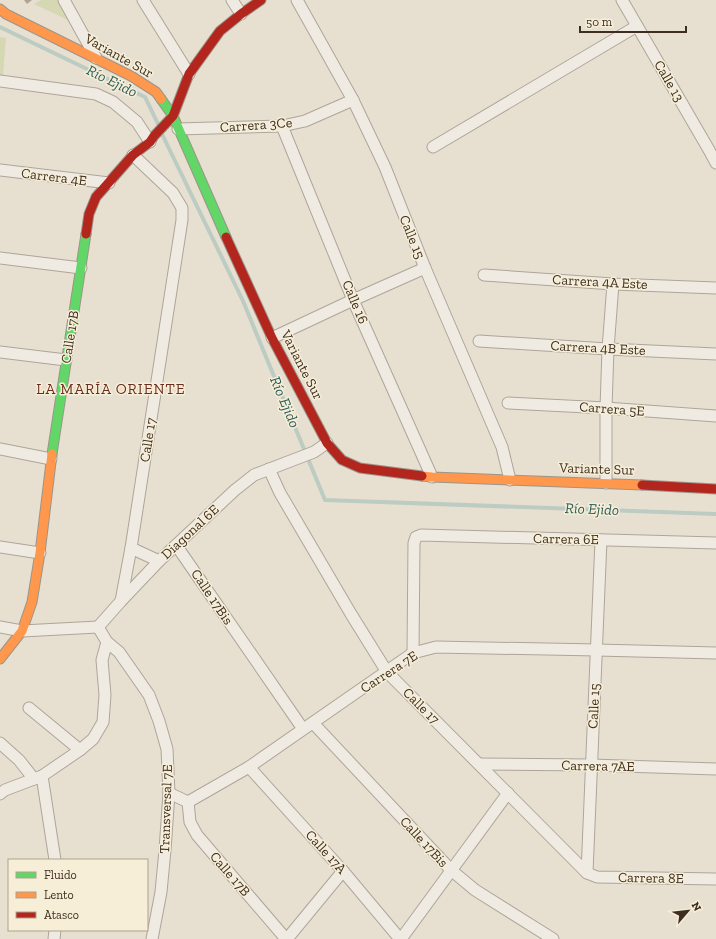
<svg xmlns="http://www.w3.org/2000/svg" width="716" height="939" viewBox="0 0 716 939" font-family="'Zilla Slab',serif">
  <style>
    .green { fill: #d6d7b3 }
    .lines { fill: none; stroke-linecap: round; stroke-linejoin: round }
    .stream { stroke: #bcccc2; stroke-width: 4 }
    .street-casing { stroke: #ada599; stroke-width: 13 }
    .fast-casing { stroke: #9c958a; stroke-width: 11 }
    .slow-casing { stroke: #9c958a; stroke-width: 11 }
    .jam-casing { stroke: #9c958a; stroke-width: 11 }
    .street { stroke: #efebe3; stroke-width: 11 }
    .fast { stroke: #63d668; stroke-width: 9 }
    .slow { stroke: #ff974d; stroke-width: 9 }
    .jam { stroke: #b3261e; stroke-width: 9 }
    .wall { fill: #afa499 }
    .labels { text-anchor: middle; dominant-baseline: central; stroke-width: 3; stroke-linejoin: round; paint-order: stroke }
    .street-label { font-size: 14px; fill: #3d2e20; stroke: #f7eed8 }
    .water-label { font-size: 15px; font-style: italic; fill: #2f5d5a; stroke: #f7eed8 }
    .neighbourhood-label { font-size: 15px; letter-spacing: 1px; fill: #6b2e1e; stroke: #f7eed8 }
  </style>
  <rect width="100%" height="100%" fill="#e7e0d1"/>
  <!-- green -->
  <g class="green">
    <path d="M 41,0 L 60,0 L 74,23 L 34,4 Z"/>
    <path d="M 0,37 L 6,38 L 3,76 L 0,76 Z"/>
  </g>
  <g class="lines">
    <!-- stream -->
    <g class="stream">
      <path d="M 0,27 L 145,97 L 159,126"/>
      <path d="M 161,132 L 243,301 L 325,500 L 716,514"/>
    </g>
    <defs>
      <g id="street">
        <path d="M 64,0 L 96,58"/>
        <path d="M 143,0 L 189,74"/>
        <path d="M 232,0 L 241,14"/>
        <path d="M 297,0 L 353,100 L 385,167 L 425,268 L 502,447 L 510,480"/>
        <path d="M 622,0 L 709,150 L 716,163"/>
        <path d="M 0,81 L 96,94 L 113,102 L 137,122 L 150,142"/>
        <path d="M 282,126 L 353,300 L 432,477"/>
        <path d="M 178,129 L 282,126 L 305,121 L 353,100"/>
        <path d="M 433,147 L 637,26"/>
        <path d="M 0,170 L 109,183"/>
        <path d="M 0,258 L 81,268"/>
        <path d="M 484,275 L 613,284 L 716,288"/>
        <path d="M 272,338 L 353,300 L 425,268"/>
        <path d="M 479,341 L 608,349 L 716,354"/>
        <path d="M 0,352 L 66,360"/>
        <path d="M 508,403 L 606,408 L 716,416"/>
        <path d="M 0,449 L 51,459"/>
        <path d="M 269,469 L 280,493 L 351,614 L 387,672 L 587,873 L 597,877 L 716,879"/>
        <path d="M 606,483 L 606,408 L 608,349 L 613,284"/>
        <path d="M 176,545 L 303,729"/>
        <path d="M 0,547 L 40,553"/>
        <path d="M 131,548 L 159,561"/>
        <path d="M 121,601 L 131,548 L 182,220 L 182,208 L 173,193 L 133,155"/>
        <path d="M 0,627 L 22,631 L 98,627"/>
        <path d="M 98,627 L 107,642 L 119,652 L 149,695 L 159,721 L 167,749 L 169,793 L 165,850 L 161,892 L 152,939"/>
        <path d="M 98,627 L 121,601 L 159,561 L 235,490 L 254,475 L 314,452 L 327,443"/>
        <path d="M 413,653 L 414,543 L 416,537 L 421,535 L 716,543"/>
        <path d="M 29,708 L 80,750"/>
        <path d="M 313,723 L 451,870 L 475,890 L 553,939"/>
        <path d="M 0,743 L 19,760 L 34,779"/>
        <path d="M 479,764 L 591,765 L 716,769"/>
        <path d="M 249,767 L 343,871 L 400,939"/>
        <path d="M 42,776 L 55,860"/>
        <path d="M 169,793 L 188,802"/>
        <path d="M 0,794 L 5,790 L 42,776 L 80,750 L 93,739 L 103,722 L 105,695 L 102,660 L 107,642"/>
        <path d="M 188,802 L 249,767 L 413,653 L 436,647 L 597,650 L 716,653"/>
        <path d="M 188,802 L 190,822 L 197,835 L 286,939"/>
        <path d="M 587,873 C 591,762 597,651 601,540"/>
        <path d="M 54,939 L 55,930"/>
        <path d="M 287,939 L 343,871"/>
        <path d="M 401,939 L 508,793"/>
      </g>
      <g id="fast">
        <path d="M 161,99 L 173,116 L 226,237"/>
        <path d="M 52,454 L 86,234"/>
      </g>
      <g id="slow">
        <path d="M 0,9 L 6,14 L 131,76 L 156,92 L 161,99"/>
        <path d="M 422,476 L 432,477 L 642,485"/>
        <path d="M 0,659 L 22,631 L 32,602 L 40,553 L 52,454"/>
      </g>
      <g id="jam">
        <path d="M 86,234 L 89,214 L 96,197 L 133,155 L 150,142 L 154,136 L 173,116 L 189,74 L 220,31 L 241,14 L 261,0"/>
        <path d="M 226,237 L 272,338 L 327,443 L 342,460 L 360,468 L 422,476"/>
        <path d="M 642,485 L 716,489"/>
      </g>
    </defs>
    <!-- street casing -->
    <use href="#street" class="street-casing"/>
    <!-- fast casing -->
    <use href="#fast" class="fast-casing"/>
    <!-- slow casing -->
    <use href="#slow" class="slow-casing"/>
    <!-- jam casing -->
    <use href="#jam" class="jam-casing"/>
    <!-- street -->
    <use href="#street" class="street"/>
    <!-- fast -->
    <use href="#fast" class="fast"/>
    <!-- slow -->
    <use href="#slow" class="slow"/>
    <!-- jam -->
    <use href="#jam" class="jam"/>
  </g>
  <!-- wall -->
  <path class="wall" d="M 24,0 L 32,0 L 27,4 Z"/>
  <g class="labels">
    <!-- street labels -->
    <g class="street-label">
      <text transform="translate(119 56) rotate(29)">Variante Sur</text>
      <text transform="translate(669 81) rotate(60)">Calle 13</text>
      <text transform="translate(256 125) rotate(-4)">Carrera 3Ce</text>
      <text transform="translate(54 177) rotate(7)">Carrera 4E</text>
      <text transform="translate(412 237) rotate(68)">Calle 15</text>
      <text transform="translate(600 282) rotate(3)">Carrera 4A Este</text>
      <text transform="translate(355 302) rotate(67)">Calle 16</text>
      <text transform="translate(70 337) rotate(-81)">Calle 17B</text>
      <text transform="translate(598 348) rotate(3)">Carrera 4B Este</text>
      <text transform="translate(302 365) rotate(63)">Variante Sur</text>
      <text transform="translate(612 409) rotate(4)">Carrera 5E</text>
      <text transform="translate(148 440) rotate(-81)">Calle 17</text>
      <text transform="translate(597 469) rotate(2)">Variante Sur</text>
      <text transform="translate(190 532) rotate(-43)">Diagonal 6E</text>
      <text transform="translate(566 539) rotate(1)">Carrera 6E</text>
      <text transform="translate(212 597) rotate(56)">Calle 17Bis</text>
      <text transform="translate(389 672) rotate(-33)">Carrera 7E</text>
      <text transform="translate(421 706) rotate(45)">Calle 17</text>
      <text transform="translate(594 706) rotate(-87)">Calle 15</text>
      <text transform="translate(598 766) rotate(1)">Carrera 7AE</text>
      <text transform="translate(166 809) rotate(-88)">Transversal 7E</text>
      <text transform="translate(424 842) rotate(47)">Calle 17Bis</text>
      <text transform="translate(326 852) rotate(48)">Calle 17A</text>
      <text transform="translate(230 874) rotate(49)">Calle 17B</text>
      <text transform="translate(651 878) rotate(1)">Carrera 8E</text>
    </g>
    <!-- water labels -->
    <g class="water-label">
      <text transform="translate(112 81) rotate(26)">Río Ejido</text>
      <text transform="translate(285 402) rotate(67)">Río Ejido</text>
      <text transform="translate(592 509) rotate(2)">Río Ejido</text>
    </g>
    <!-- neighbourhood labels -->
    <g class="neighbourhood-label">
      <text x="111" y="389">LA MARÍA ORIENTE</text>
    </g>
  </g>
  <!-- legend -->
  <rect x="8" y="859" width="140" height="72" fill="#f7eed8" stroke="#ada18e"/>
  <rect x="16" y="872" width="20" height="6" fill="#63d668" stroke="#ada18e"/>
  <text x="44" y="879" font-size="12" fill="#3d2e20">Fluido</text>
  <rect x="16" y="892" width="20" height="6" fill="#ff974d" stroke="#ada18e"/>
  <text x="44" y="899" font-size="12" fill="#3d2e20">Lento</text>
  <rect x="16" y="912" width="20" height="6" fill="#b3261e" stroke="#ada18e"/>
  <text x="44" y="919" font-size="12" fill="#3d2e20">Atasco</text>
  <!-- north arrow -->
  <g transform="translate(688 911) rotate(62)" stroke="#f7eed8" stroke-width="3" paint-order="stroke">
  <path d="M0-3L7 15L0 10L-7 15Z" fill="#3d2e20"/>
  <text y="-6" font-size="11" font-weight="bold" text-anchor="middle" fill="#3d2e20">N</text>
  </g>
  <!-- scale -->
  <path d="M580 26v6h106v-6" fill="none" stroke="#3d2e20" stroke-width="2"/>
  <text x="586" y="26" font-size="12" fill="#3d2e20" stroke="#f7eed8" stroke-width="3" paint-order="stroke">50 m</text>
</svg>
